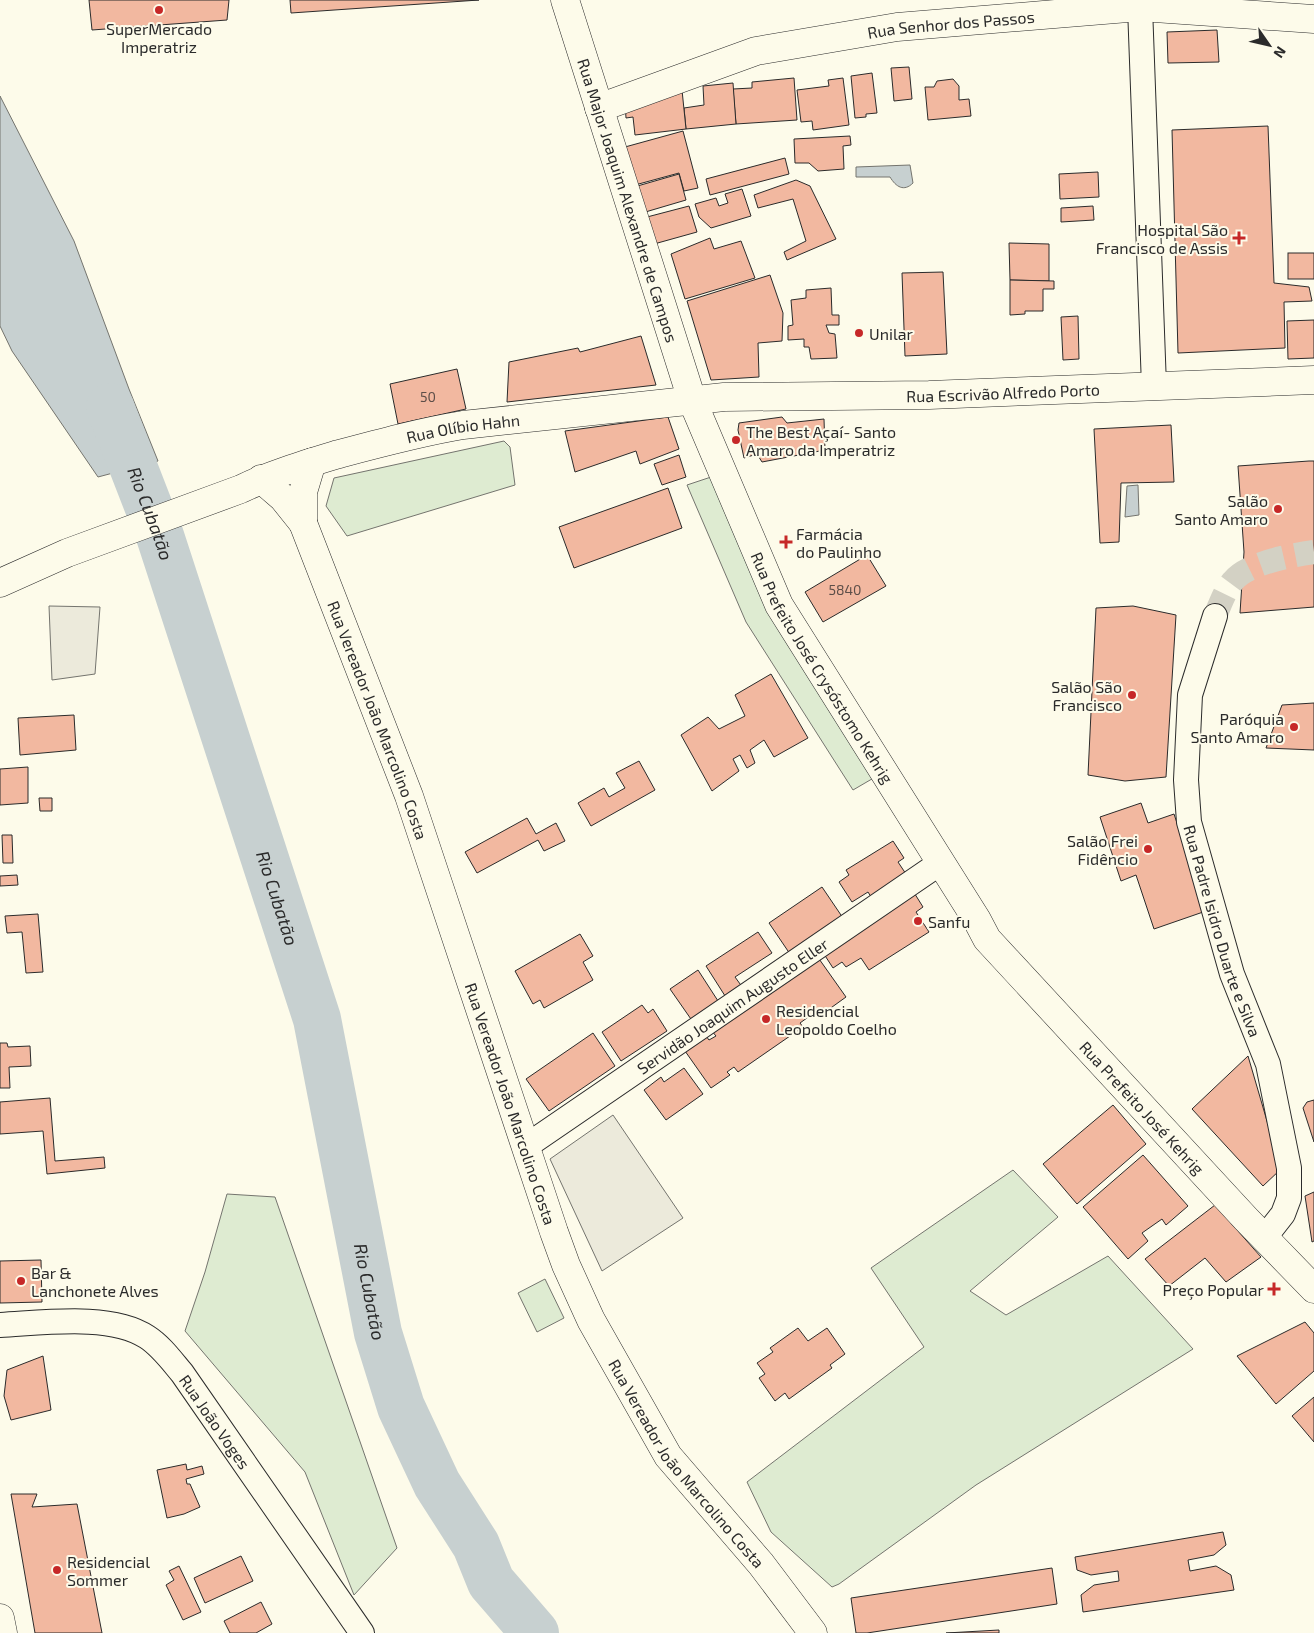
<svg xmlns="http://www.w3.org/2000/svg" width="1314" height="1633" viewBox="0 0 1314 1633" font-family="'Exo 2',sans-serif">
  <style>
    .green { fill: #deebd1; stroke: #74746e }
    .parking { fill: #eceadb; stroke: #74746e }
    .water { fill: #c7d0d0; stroke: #74746e }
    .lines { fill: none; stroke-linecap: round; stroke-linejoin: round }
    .river { stroke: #c7d0d0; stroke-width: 48 }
    .building { fill: #f2b8a0; stroke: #2b2b2b }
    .street-tunnel { stroke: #d3d1c4; stroke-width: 24; stroke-dasharray: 24 12; stroke-linecap: butt }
    .street-casing { stroke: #2b2b2b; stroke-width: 26 }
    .secondary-casing { stroke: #2b2b2b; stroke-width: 29 }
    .street { stroke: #fdfbea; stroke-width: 24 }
    .secondary { stroke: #fdfbea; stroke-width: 28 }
    .poi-dot { fill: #c62828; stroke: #fdfbea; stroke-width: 2 }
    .labels { text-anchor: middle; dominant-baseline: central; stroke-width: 4; stroke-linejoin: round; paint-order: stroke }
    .number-label { font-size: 14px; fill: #5d4e48 }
    .street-label { font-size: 16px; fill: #2b2b2b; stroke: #fdfbea }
    .poi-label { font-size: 16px; fill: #2b2b2b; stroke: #fdfbea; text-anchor: start }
    .water-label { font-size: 18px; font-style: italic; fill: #2b2b2b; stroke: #fdfbea }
  </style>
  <rect width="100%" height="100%" fill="#fdfbea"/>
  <!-- green -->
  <g class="green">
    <path d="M 504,441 L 510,447 L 515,485 L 347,536 L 326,506 L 334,478 Z"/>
    <path d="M 714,476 L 877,776 L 853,790 L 746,622 L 687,485 Z"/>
    <path d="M 1013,1170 L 1058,1217 L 970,1291 L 1006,1315 L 1108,1256 L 1193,1349 L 976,1485 L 839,1584 L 832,1587 L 771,1532 L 747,1482 L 924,1347 L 871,1268 Z"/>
    <path d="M 227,1194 L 275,1197 L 397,1548 L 354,1595 L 305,1472 L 185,1331 L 205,1272 Z"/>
    <path d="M 545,1279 L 564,1318 L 537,1332 L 518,1293 Z"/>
  </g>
  <!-- parking -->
  <g class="parking">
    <path d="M 49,606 L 100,607 L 95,674 L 52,680 Z"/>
    <path d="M 613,1115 L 683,1218 L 602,1271 L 550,1159 Z"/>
  </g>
  <!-- water -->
  <g class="water">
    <path d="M 0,96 L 74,241 L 129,389 L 158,461 L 98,477 L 12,351 L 0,326 Z"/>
    <path d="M 910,165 L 913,183 C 904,192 896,187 890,177 L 856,177 L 856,167 Z"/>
    <path d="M 1138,485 L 1139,515 L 1125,517 L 1127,486 Z"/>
  </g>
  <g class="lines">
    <!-- river -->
    <path class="river" id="s1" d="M 110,407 L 160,536 L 317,1019 L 378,1333 L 401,1407 L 437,1484 L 476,1545 L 491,1582 L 535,1633"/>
  </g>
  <!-- building -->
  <g class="building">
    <path d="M 89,0 L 229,0 L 227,20 L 92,30 Z"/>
    <path d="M 290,0 L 479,0 L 291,13 Z"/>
    <path d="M 1217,30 L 1219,62 L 1168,63 L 1167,32 Z"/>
    <path d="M 909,67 L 912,99 L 894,101 L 891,68 Z"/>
    <path d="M 872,73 L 877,113 L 866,114 L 866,117 L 855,118 L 851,76 Z"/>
    <path d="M 794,78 L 797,120 L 736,124 L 733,89 L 752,88 L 752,82 Z"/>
    <path d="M 843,78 L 849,125 L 813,130 L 812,121 L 801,122 L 797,90 L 829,86 L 828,80 Z"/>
    <path d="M 953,79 L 959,86 L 959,100 L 969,99 L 971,116 L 928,120 L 925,87 L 934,87 L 937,81 Z"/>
    <path d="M 733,83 L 736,124 L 686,129 L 684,108 L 704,105 L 703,86 Z"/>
    <path d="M 682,90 L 686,129 L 635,135 L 633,117 L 626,118 L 625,103 Z"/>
    <path d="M 1268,126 L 1274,283 L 1309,287 L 1312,301 L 1284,302 L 1285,348 L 1178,353 L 1172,130 Z"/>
    <path d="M 683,131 L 698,188 L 684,191 L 679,173 L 635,185 L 625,147 Z"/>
    <path d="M 850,136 L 851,145 L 843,146 L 844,169 L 818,171 L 809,163 L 795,163 L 794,139 Z"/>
    <path d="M 785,158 L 789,174 L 710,195 L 706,179 Z"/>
    <path d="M 1098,172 L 1099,197 L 1060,199 L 1059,174 Z"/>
    <path d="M 679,174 L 686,200 L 642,213 L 634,187 Z"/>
    <path d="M 796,180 L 810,186 L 836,239 L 787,260 L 784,252 L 806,241 L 793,199 L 758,208 L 754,195 Z"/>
    <path d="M 742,189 L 751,216 L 711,228 L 699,217 L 695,204 L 716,198 L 719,206 L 728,203 L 725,194 Z"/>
    <path d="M 689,206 L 697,232 L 654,244 L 647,217 Z"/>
    <path d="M 1093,206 L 1094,220 L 1061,222 L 1061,208 Z"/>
    <path d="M 710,238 L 714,249 L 741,241 L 755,278 L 685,299 L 671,254 Z"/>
    <path d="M 1009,243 L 1049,244 L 1049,281 L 1010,280 Z"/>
    <rect x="1288" y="253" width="26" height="26"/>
    <path d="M 943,272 L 947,354 L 905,356 L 902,273 Z"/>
    <path d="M 770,275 L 783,313 L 782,341 L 758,343 L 759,377 L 711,380 L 687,301 Z"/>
    <path d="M 1010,280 L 1054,281 L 1054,289 L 1043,289 L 1043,311 L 1025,311 L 1025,314 L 1010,315 Z"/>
    <path d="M 831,288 L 832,315 L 839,315 L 839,325 L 826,325 L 829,333 L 835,334 L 837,358 L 811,359 L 809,347 L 804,347 L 804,339 L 788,340 L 788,326 L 793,325 L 791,300 L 806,298 L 806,290 Z"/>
    <path d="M 1078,316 L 1079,359 L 1063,360 L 1061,317 Z"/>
    <path d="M 1314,320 L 1314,358 L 1288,359 L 1287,321 Z"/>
    <path d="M 641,336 L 656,385 L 507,402 L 509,362 L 578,348 L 580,352 Z"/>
    <path d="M 457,369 L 466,409 L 398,424 L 390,384 Z"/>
    <path d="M 668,417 L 679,449 L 640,464 L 636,451 L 575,472 L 565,431 Z"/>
    <path d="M 782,417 L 787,423 L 824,419 L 825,450 L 762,462 L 757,454 L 744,458 L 738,430 L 739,423 Z"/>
    <path d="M 1171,425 L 1174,482 L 1121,483 L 1119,542 L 1100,543 L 1094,429 Z"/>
    <path d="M 679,455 L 686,477 L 662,485 L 654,464 Z"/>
    <path d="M 1309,461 L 1314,461 L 1314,607 L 1240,613 L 1244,552 L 1238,466 Z"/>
    <path d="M 668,488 L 682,528 L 574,568 L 559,527 Z"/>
    <path d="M 867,555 L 886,586 L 823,622 L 805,592 Z"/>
    <path d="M 1133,606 L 1176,615 L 1166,777 L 1125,781 L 1088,775 L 1096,608 Z"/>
    <path d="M 771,674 L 808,738 L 774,757 L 764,740 L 750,750 L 755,763 L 747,768 L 740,755 L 733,759 L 739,771 L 712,791 L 681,735 L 708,717 L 719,729 L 745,716 L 735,695 Z"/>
    <path d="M 1314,703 L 1314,750 L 1266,748 L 1282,705 Z"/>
    <path d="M 74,715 L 76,750 L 20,755 L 18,718 Z"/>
    <path d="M 639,761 L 655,790 L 591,826 L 578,803 L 604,788 L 609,797 L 625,788 L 616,773 Z"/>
    <path d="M 28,767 L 28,803 L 0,805 L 0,769 Z"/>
    <path d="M 39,798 L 52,798 L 52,811 L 40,811 Z"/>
    <path d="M 1141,803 L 1148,823 L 1174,814 L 1206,911 L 1154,929 L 1136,875 L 1121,881 L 1100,817 Z"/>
    <path d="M 527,818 L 536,834 L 556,823 L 565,841 L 544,851 L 538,840 L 477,873 L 465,852 Z"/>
    <path d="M 2,835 L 12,835 L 13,863 L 3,863 Z"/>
    <path d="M 893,841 L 904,858 L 898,862 L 908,877 L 873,900 L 868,892 L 852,902 L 839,882 L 849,875 L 846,870 Z"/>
    <path d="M 17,875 L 18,885 L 0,886 L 0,876 Z"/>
    <path d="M 822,887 L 843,918 L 790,954 L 769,923 Z"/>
    <path d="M 913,891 L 923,907 L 916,912 L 929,932 L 869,970 L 861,958 L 846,967 L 842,962 L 833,968 L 822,951 Z"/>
    <path d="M 38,914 L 43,972 L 26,973 L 22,932 L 7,933 L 5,916 Z"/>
    <path d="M 758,932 L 772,953 L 735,977 L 743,988 L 727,999 L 706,966 Z"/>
    <path d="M 580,934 L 593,956 L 583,962 L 593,980 L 544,1008 L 540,1000 L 533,1004 L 515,971 Z"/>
    <path d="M 817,956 L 846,997 L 821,1015 L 818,1010 L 800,1023 L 803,1027 L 738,1072 L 734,1067 L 727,1072 L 730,1075 L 711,1088 L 685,1051 L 706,1036 L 709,1040 L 716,1036 L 711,1030 L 786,976 L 789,981 Z"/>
    <path d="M 698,970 L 720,1004 L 693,1022 L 670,989 Z"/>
    <path d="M 642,1005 L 648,1013 L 653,1009 L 667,1031 L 621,1061 L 602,1032 Z"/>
    <path d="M 593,1033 L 615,1066 L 549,1111 L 526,1079 Z"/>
    <path d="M 0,1043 L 7,1043 L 8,1047 L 30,1046 L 31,1066 L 9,1067 L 10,1088 L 0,1088 Z"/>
    <path d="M 1248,1056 L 1281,1169 L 1263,1186 L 1192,1109 Z"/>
    <path d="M 684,1068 L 703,1094 L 666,1120 L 644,1090 L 661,1077 L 664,1082 Z"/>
    <path d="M 50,1098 L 55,1161 L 104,1157 L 105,1168 L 47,1174 L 43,1131 L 0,1134 L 0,1102 Z"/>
    <path d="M 1314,1100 L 1314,1142 L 1303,1108 L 1307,1102 Z"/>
    <path d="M 1113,1105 L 1146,1144 L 1077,1204 L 1043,1164 Z"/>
    <path d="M 1143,1155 L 1188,1206 L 1166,1225 L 1162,1219 L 1142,1233 L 1148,1241 L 1128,1259 L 1083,1207 Z"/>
    <path d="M 1314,1192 L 1314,1241 L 1312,1242 L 1305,1196 Z"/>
    <path d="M 1215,1205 L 1261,1257 L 1226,1282 L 1205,1258 L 1169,1286 L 1145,1259 Z"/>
    <path d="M 41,1260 L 42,1302 L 0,1303 L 0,1261 Z"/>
    <path d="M 1305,1322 L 1314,1333 L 1314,1371 L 1276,1404 L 1237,1356 Z"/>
    <path d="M 798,1328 L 808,1341 L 827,1328 L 845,1354 L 830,1365 L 832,1368 L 789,1399 L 785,1393 L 775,1401 L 759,1378 L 765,1374 L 757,1363 L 773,1352 L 770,1348 Z"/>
    <path d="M 43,1356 L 51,1410 L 11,1420 L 4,1396 L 7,1370 Z"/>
    <path d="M 1314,1397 L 1314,1442 L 1292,1416 Z"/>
    <path d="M 186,1464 L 187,1470 L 202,1466 L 204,1474 L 186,1479 L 187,1484 L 190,1484 L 200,1507 L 184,1514 L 167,1518 L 157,1470 Z"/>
    <path d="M 11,1494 L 37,1494 L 32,1507 L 77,1504 L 102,1633 L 35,1633 Z"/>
    <path d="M 1223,1532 L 1226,1545 L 1214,1555 L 1188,1560 L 1190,1571 L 1216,1566 L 1231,1575 L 1234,1590 L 1083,1612 L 1081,1595 L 1094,1585 L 1119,1581 L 1118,1571 L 1091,1575 L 1077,1570 L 1075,1557 Z"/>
    <path d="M 241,1556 L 253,1581 L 205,1603 L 194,1578 Z"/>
    <path d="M 179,1566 L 201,1612 L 183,1620 L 166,1585 L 174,1580 L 169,1571 Z"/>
    <path d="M 1052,1568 L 1057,1604 L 867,1633 L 856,1633 L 851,1598 Z"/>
    <path d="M 261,1602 L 272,1624 L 256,1633 L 230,1633 L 224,1621 Z"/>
    <path d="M 999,1630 L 999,1633 L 946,1633 Z"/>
  </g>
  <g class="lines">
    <!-- street-tunnel -->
    <path class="street-tunnel" d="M 1215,616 C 1220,605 1225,590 1233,581 C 1247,563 1293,555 1314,552"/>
    <defs>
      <g id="street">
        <path d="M 1140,7 L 1154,386"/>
        <path id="s2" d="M 1215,616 L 1190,695 L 1186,780 L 1189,822 L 1232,974 L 1268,1064 L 1289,1168 L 1289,1198 L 1283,1214 L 1265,1237"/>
        <path id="s3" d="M 525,1147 L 940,863"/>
        <path id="s4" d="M 0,1325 C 42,1323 111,1313 147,1337 C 161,1346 171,1360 182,1373 L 362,1633"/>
      </g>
      <g id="secondary">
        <path id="s5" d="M 565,0 L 692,400 L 779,605 L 977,920 L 987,939 L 1246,1219 L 1314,1289"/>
        <path id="s6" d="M 599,108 L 756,51 L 897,27 L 1140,7 L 1314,19"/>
        <path id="s7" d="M 261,479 L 283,498 L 303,523 L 409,796 L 554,1232 L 566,1265 L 591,1320 L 668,1456 L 761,1564 L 813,1633"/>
        <path d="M 303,523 L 303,492 L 312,462"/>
        <path id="s8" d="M 0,583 L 67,553 L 241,489 C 272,474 306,464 339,454 C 380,443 421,432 463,425 L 724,397 L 929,395 L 1314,380"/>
        <path d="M 0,1618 L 3,1633"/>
      </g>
    </defs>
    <!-- street casing -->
    <use href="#street" class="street-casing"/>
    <!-- secondary casing -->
    <use href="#secondary" class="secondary-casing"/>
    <!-- street -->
    <use href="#street" class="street"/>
    <!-- secondary -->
    <use href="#secondary" class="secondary"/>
  </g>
  <!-- markers -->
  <g class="poi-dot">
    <circle cx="159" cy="10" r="5"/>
    <path d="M1236.5 230.5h5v5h5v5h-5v5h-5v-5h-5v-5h5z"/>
    <circle cx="859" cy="333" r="5"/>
    <circle cx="736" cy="440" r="5"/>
    <circle cx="1278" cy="509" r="5"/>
    <path d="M783.5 534.5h5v5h5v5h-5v5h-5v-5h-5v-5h5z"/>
    <circle cx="1132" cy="695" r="5"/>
    <circle cx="1294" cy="727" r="5"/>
    <circle cx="1148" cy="849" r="5"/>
    <circle cx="918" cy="921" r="5"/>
    <circle cx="766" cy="1019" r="5"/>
    <circle cx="21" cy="1281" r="5"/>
    <path d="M1271.5 1281.5h5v5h5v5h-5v5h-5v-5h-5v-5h5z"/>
    <circle cx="57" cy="1570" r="5"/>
  </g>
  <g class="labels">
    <!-- number labels -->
    <g class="number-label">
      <text x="428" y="396">50</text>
      <text x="845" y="589">5840</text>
    </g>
    <!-- street labels -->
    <g class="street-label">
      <text stroke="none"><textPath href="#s6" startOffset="364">Rua Senhor dos Passos</textPath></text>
      <text stroke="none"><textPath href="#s5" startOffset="210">Rua Major Joaquim Alexandre de Campos</textPath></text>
      <text stroke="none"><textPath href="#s8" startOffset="1032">Rua Escrivão Alfredo Porto</textPath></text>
      <text stroke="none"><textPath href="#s8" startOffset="490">Rua Olíbio Hahn</textPath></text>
      <text stroke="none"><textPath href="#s5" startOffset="718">Rua Prefeito José Crysóstomo Kehrig</textPath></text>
      <text stroke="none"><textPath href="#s7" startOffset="272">Rua Vereador João Marcolino Costa</textPath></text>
      <text stroke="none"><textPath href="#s2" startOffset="324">Rua Padre Isidro Duarte e Silva</textPath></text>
      <text stroke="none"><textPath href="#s3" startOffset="251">Servidão Joaquim Augusto Eller</textPath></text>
      <text stroke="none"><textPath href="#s7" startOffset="678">Rua Vereador João Marcolino Costa</textPath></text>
      <text stroke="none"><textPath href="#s5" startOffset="1265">Rua Prefeito José Kehrig</textPath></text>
      <text stroke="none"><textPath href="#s4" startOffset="259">Rua João Voges</textPath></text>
      <text stroke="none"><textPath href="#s7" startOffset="1082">Rua Vereador João Marcolino Costa</textPath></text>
    </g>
    <!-- poi labels -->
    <g class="poi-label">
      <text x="159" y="28" text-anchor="middle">SuperMercado<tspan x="159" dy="18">Imperatriz</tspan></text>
      <text x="1228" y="229" text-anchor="end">Hospital São<tspan x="1228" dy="18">Francisco de Assis</tspan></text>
      <text x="869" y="333">Unilar</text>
      <text x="746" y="431">The Best Açaí- Santo<tspan x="746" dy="18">Amaro da Imperatriz</tspan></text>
      <text x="1268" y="500" text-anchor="end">Salão<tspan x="1268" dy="18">Santo Amaro</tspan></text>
      <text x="796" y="533">Farmácia<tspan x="796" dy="18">do Paulinho</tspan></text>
      <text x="1122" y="686" text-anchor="end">Salão São<tspan x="1122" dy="18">Francisco</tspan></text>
      <text x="1284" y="718" text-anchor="end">Paróquia<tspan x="1284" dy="18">Santo Amaro</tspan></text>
      <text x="1138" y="840" text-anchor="end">Salão Frei<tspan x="1138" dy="18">Fidêncio</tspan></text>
      <text x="928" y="921">Sanfu</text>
      <text x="776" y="1010">Residencial<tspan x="776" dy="18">Leopoldo Coelho</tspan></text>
      <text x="31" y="1272">Bar &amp;<tspan x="31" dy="18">Lanchonete Alves</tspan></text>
      <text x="1264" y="1289" text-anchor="end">Preço Popular</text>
      <text x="67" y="1561">Residencial<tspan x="67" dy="18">Sommer</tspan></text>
    </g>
    <!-- water labels -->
    <g class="water-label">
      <text stroke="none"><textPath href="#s1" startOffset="114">Rio Cubatão</textPath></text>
      <text stroke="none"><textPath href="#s1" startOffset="519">Rio Cubatão</textPath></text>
      <text stroke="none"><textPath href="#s1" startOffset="924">Rio Cubatão</textPath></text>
    </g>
  </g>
  <!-- north arrow -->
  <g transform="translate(1269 45) rotate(124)" stroke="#fdfbea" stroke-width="4" paint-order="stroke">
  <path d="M0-4L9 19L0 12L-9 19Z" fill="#2b2b2b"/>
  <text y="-8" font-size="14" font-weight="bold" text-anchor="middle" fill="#2b2b2b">N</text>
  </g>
</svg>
